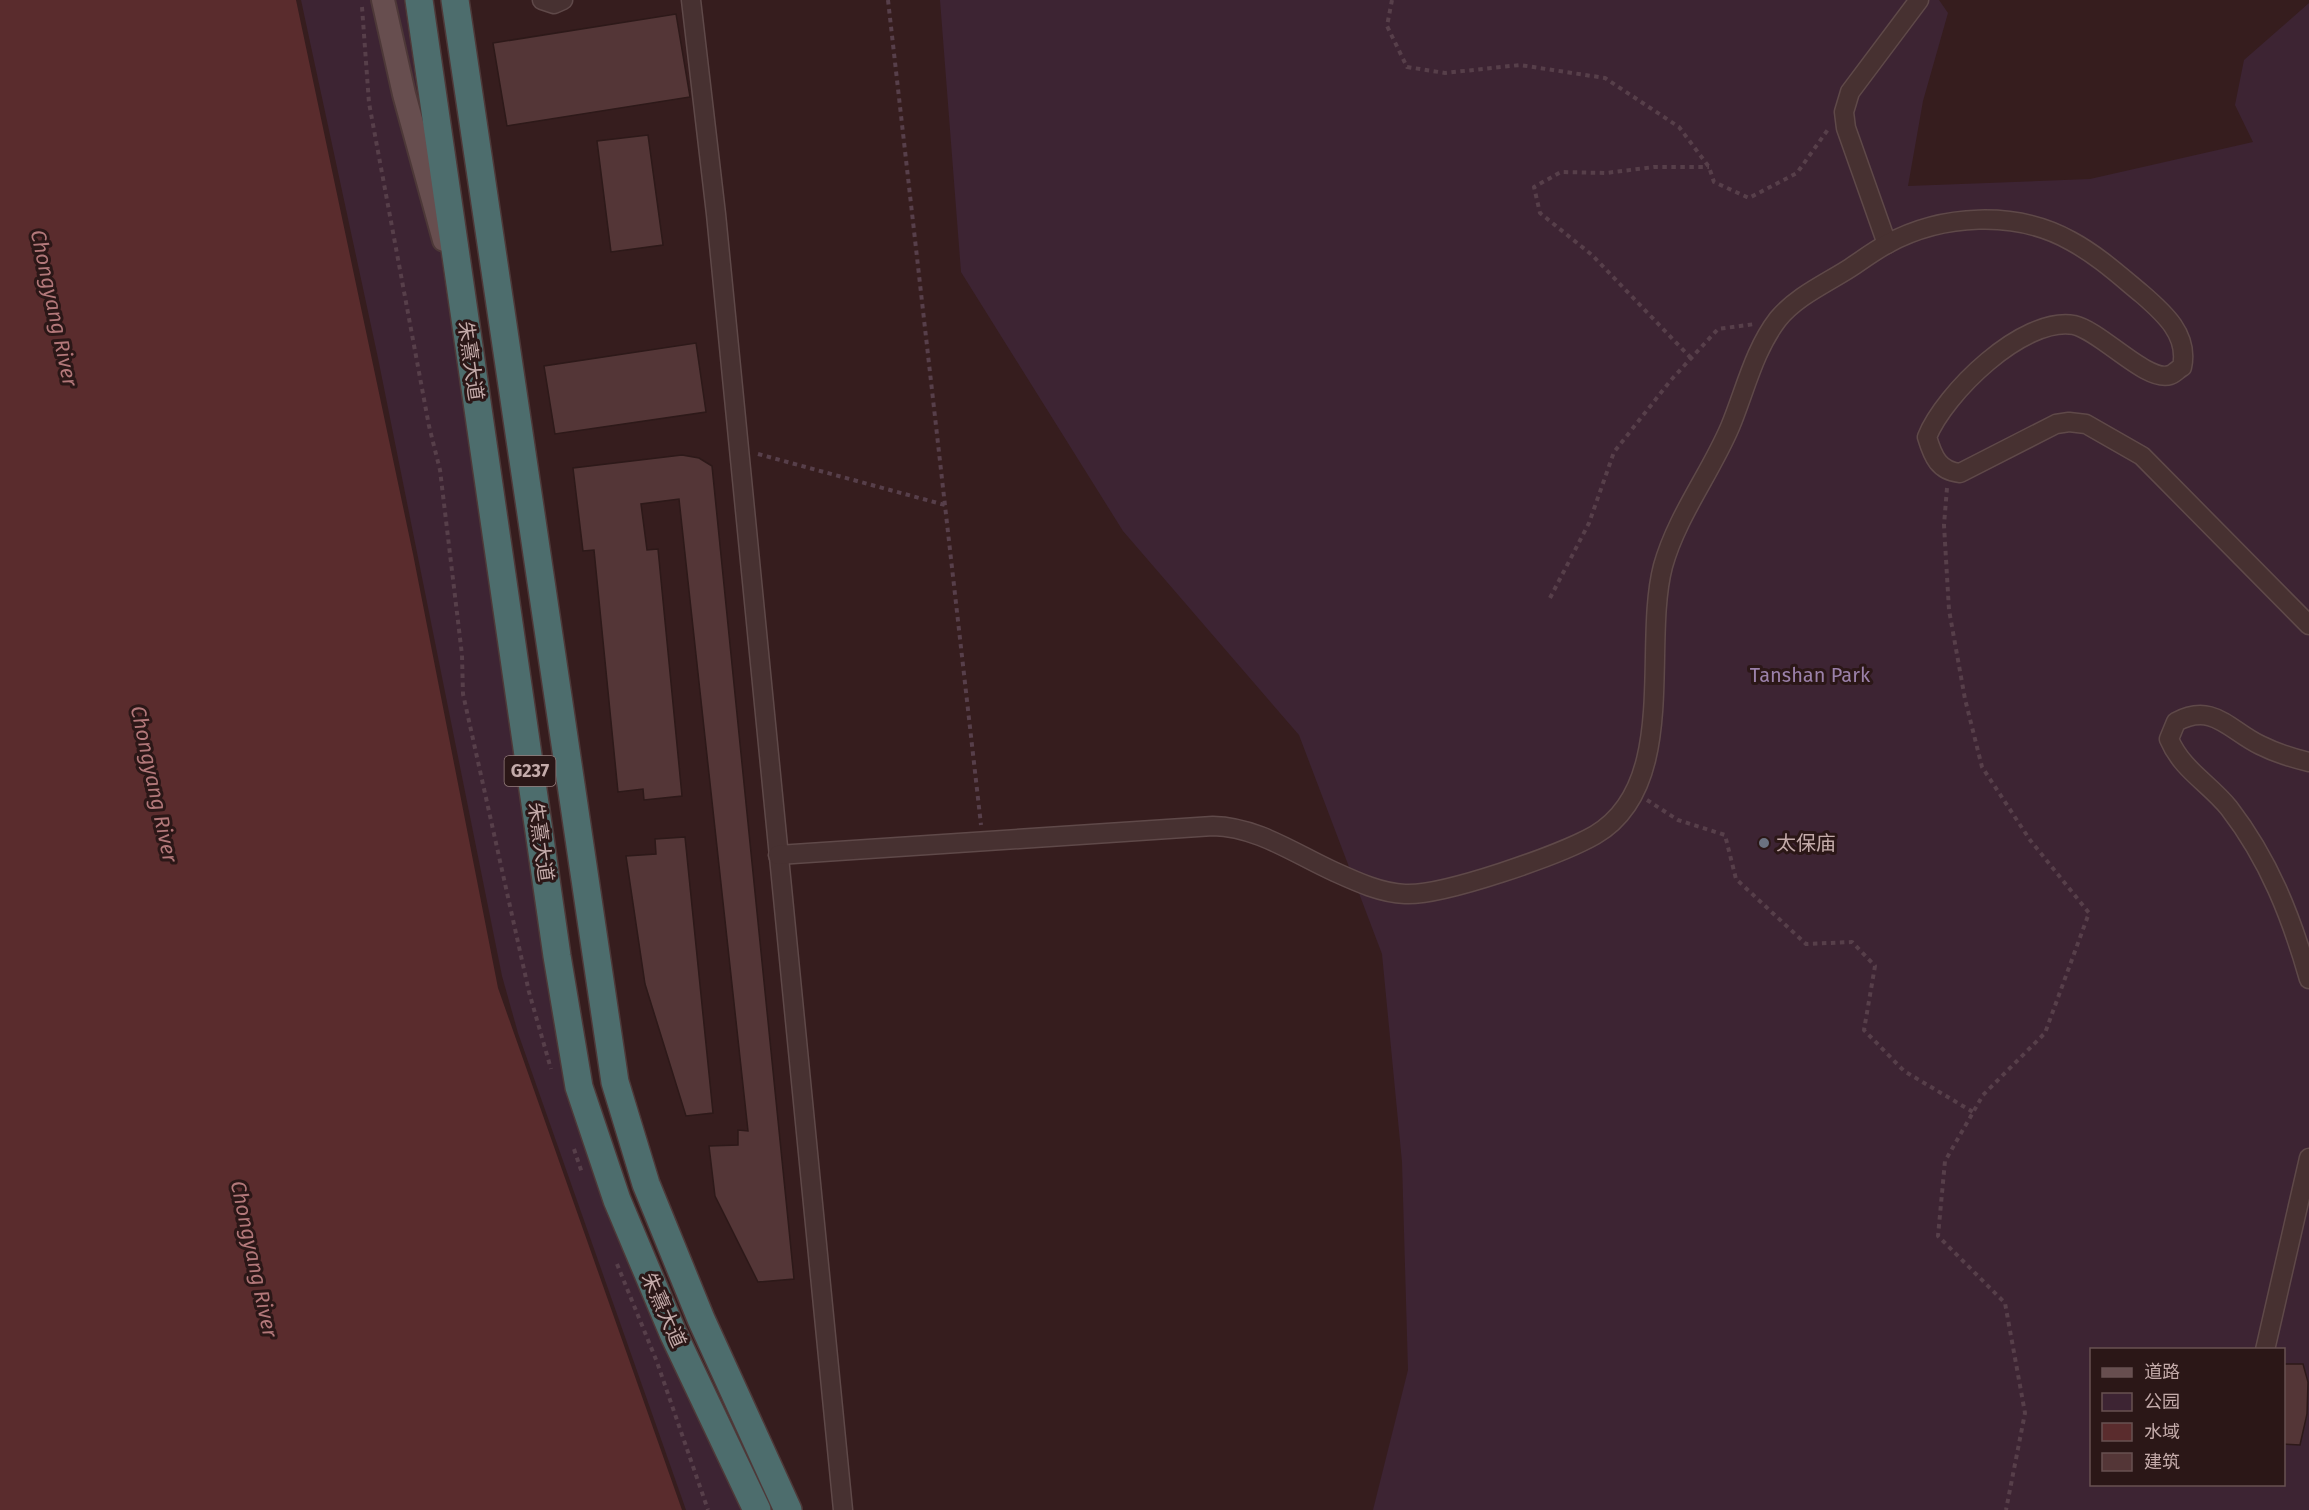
<svg xmlns="http://www.w3.org/2000/svg" width="2309" height="1510" viewBox="0 0 2309 1510" font-family="'Fira Sans','Noto Sans SC',sans-serif">
  <style>
    .green { fill: #3d2433; fill-rule: evenodd }
    .water { fill: #5a2c2d }
    .building { fill: #543637; stroke: #2d1919; stroke-width: 1.5 }
    .lines { fill: none; stroke-linecap: round; stroke-linejoin: round }
    .minor-casing { stroke: #5f4949; stroke-width: 21 }
    .major-casing { stroke: #4d3838; stroke-width: 26 }
    .highway-casing { stroke: #4e3939; stroke-width: 30 }
    .path { stroke: #573f4a; stroke-width: 4; stroke-dasharray: 4.5 4.5; stroke-linecap: butt }
    .minor { stroke: #473131; stroke-width: 18 }
    .major { stroke: #674e4f; stroke-width: 22 }
    .highway { stroke: #4d6d6d; stroke-width: 27 }
    .worship-dot { fill: #6b7280; stroke: #2b1717; stroke-width: 2 }
    .labels { text-anchor: middle; dominant-baseline: central; stroke-width: 6; stroke-linejoin: round; paint-order: stroke }
    .shield { fill: #2b1717; stroke: #967f7e; stroke-width: 1.5 }
    .shield-label { font-size: 18px; font-weight: bold; fill: #c4abaa }
    .street-label { font-size: 20px; fill: #c4abaa; stroke: #2b1717 }
    .park-label { font-size: 20px; fill: #9b81aa; stroke: #2b1717 }
    .poi-label { font-size: 20px; fill: #c4abaa; stroke: #2b1717; text-anchor: start }
    .water-label { font-size: 21px; font-style: italic; fill: #b3787a; stroke: #2b1717 }
  </style>
  <rect width="100%" height="100%" fill="#361d1e"/>
  <!-- green -->
  <g class="green">
    <path d="M 301,0 L 404,0 L 446,290 L 578,1104 L 750,1510 L 686,1510 L 518,1033 L 502,976 L 378,358 Z"/>
    <path d="M 940,0 L 1939,0 L 1948,13 L 1923,101 L 1908,186 L 2090,179 L 2253,142 L 2235,105 L 2244,60 L 2309,3 L 2309,1510 L 1373,1510 L 1408,1370 L 1402,1162 L 1382,954 L 1299,735 L 1123,531 L 961,272 ZM 2092,1350 L 2284,1350 L 2284,1484 L 2092,1484 Z"/>
  </g>
  <!-- water -->
  <path class="water" d="M 0,0 L 296,0 L 413,554 L 498,988 L 682,1510 L 0,1510 Z"/>
  <!-- building -->
  <g class="building">
    <path d="M 676,14 L 690,97 L 507,126 L 493,43 Z"/>
    <path d="M 648,135 L 663,245 L 611,252 L 597,141 Z"/>
    <path d="M 696,343 L 706,412 L 555,434 L 544,366 Z"/>
    <path d="M 682,455 L 699,458 L 712,466 L 794,1279 L 758,1282 L 715,1196 L 709,1146 L 738,1145 L 738,1130 L 748,1131 L 679,499 L 641,504 L 647,550 L 658,549 L 682,796 L 644,800 L 643,789 L 618,792 L 594,550 L 583,551 L 573,468 Z"/>
    <path d="M 685,837 L 713,1113 L 686,1116 L 645,984 L 626,856 L 656,854 L 655,839 Z"/>
    <path d="M 2283,1364 L 2303,1364 L 2308,1382 L 2307,1414 L 2300,1445 L 2283,1444 Z"/>
  </g>
  <g class="lines">
    <defs>
      <g id="minor">
        <path d="M 542,0 L 554,4 L 563,0"/>
        <path d="M 691,0 L 716,214 L 843,1510"/>
        <path d="M 1887,244 L 1846,128 L 1844,112 L 1850,92 L 1919,0"/>
        <path d="M 2309,762 C 2292,758 2276,753 2260,745 C 2229,730 2213,702 2176,722 L 2169,739 C 2182,770 2209,783 2229,808 C 2269,860 2291,916 2309,979"/>
        <path d="M 778,855 L 1213,826 C 1258,827 1295,854 1335,872 C 1357,882 1381,893 1405,894 C 1443,896 1560,855 1595,835 C 1680,785 1642,646 1663,566 C 1677,516 1710,474 1730,427 C 1745,391 1754,350 1778,319 C 1797,296 1825,284 1850,268 C 1862,260 1874,251 1887,244 C 1942,214 2016,210 2071,241 C 2097,255 2119,275 2142,294 C 2164,313 2189,335 2182,367 C 2178,369 2174,374 2170,375 C 2147,383 2101,331 2074,325 C 2023,316 1944,394 1927,437 C 1933,457 1939,471 1960,473 L 2056,424 L 2069,422 L 2086,424 L 2142,456 L 2309,625"/>
        <path d="M 2265,1350 L 2309,1158"/>
      </g>
      <path id="major" d="M 383,0 L 404,94 L 444,240"/>
      <g id="highway">
        <path d="M 419,0 L 557,956 L 579,1087 L 617,1200 L 673,1333 L 757,1510"/>
        <path d="M 455,0 L 615,1082 L 646,1184 L 701,1319 L 788,1510"/>
      </g>
    </defs>
    <!-- minor casing -->
    <use href="#minor" class="minor-casing"/>
    <!-- major casing -->
    <use href="#major" class="major-casing"/>
    <!-- highway casing -->
    <use href="#highway" class="highway-casing"/>
    <!-- path -->
    <g class="path">
      <path d="M 888,0 L 981,825"/>
      <path d="M 1392,0 L 1387,26 L 1407,67 L 1445,73 L 1520,65 L 1605,78 L 1679,127 L 1709,167 L 1714,182 L 1749,198 L 1797,173 L 1829,128"/>
      <path d="M 362,7 L 369,103 L 429,426 L 440,470 L 462,655 L 463,694 L 529,992 L 551,1069"/>
      <path d="M 1691,358 L 1592,255 L 1540,213 L 1534,187 L 1561,172 L 1606,173 L 1654,167 L 1709,167"/>
      <path d="M 758,454 L 945,505"/>
      <path d="M 1947,488 L 1944,525 L 1949,610 L 1965,699 L 1982,767 L 2030,840 L 2089,913 L 2045,1033 L 1983,1095 L 1945,1161 L 1938,1236 L 2005,1303 L 2025,1413 L 2006,1510"/>
      <path d="M 1550,598 L 1589,523 L 1614,452 L 1671,380 L 1718,329 L 1755,324"/>
      <path d="M 1647,800 L 1678,820 L 1725,835 L 1736,879 L 1806,944 L 1852,942 L 1875,966 L 1864,1030 L 1904,1071 L 1973,1112"/>
      <path d="M 574,1149 L 582,1173"/>
      <path d="M 617,1264 L 657,1362 L 708,1510"/>
    </g>
    <!-- minor -->
    <use href="#minor" class="minor"/>
    <!-- major -->
    <use href="#major" class="major"/>
    <!-- highway -->
    <use href="#highway" class="highway"/>
  </g>
  <!-- markers -->
  <circle class="worship-dot" cx="1764" cy="843" r="6"/>
  <g class="labels">
    <!-- shield labels -->
    <rect class="shield" x="504.5" y="756" width="51" height="30" rx="4.5"/>
    <g class="shield-label">
      <text x="530" y="771">G237</text>
    </g>
    <!-- street labels -->
    <g class="street-label">
      <text transform="translate(471 361) rotate(82)">朱熹大道</text>
      <text transform="translate(541 842) rotate(82)">朱熹大道</text>
      <text transform="translate(664 1310) rotate(66)">朱熹大道</text>
    </g>
    <!-- park labels -->
    <g class="park-label">
      <text x="1810" y="675">Tanshan Park</text>
    </g>
    <!-- poi labels -->
    <g class="poi-label">
      <text x="1776" y="843">太保庙</text>
    </g>
    <!-- water labels -->
    <g class="water-label">
      <text transform="translate(54 308) rotate(78)">Chongyang River</text>
      <text transform="translate(154 784) rotate(78)">Chongyang River</text>
      <text transform="translate(254 1259) rotate(78)">Chongyang River</text>
    </g>
  </g>
  <!-- legend -->
  <rect x="2090" y="1348" width="195" height="138" fill="#2b1717" stroke="#685252" stroke-width="1.5"/>
  <rect x="2102" y="1368" width="30" height="9" fill="#674e4f" stroke="#685252" stroke-width="1.5"/>
  <text x="2144" y="1378" font-size="18" fill="#c4abaa">道路</text>
  <rect x="2102" y="1393" width="30" height="18" fill="#3d2433" stroke="#685252" stroke-width="1.5"/>
  <text x="2144" y="1408" font-size="18" fill="#c4abaa">公园</text>
  <rect x="2102" y="1423" width="30" height="18" fill="#5a2c2d" stroke="#685252" stroke-width="1.5"/>
  <text x="2144" y="1438" font-size="18" fill="#c4abaa">水域</text>
  <rect x="2102" y="1453" width="30" height="18" fill="#543637" stroke="#685252" stroke-width="1.5"/>
  <text x="2144" y="1468" font-size="18" fill="#c4abaa">建筑</text>
</svg>
